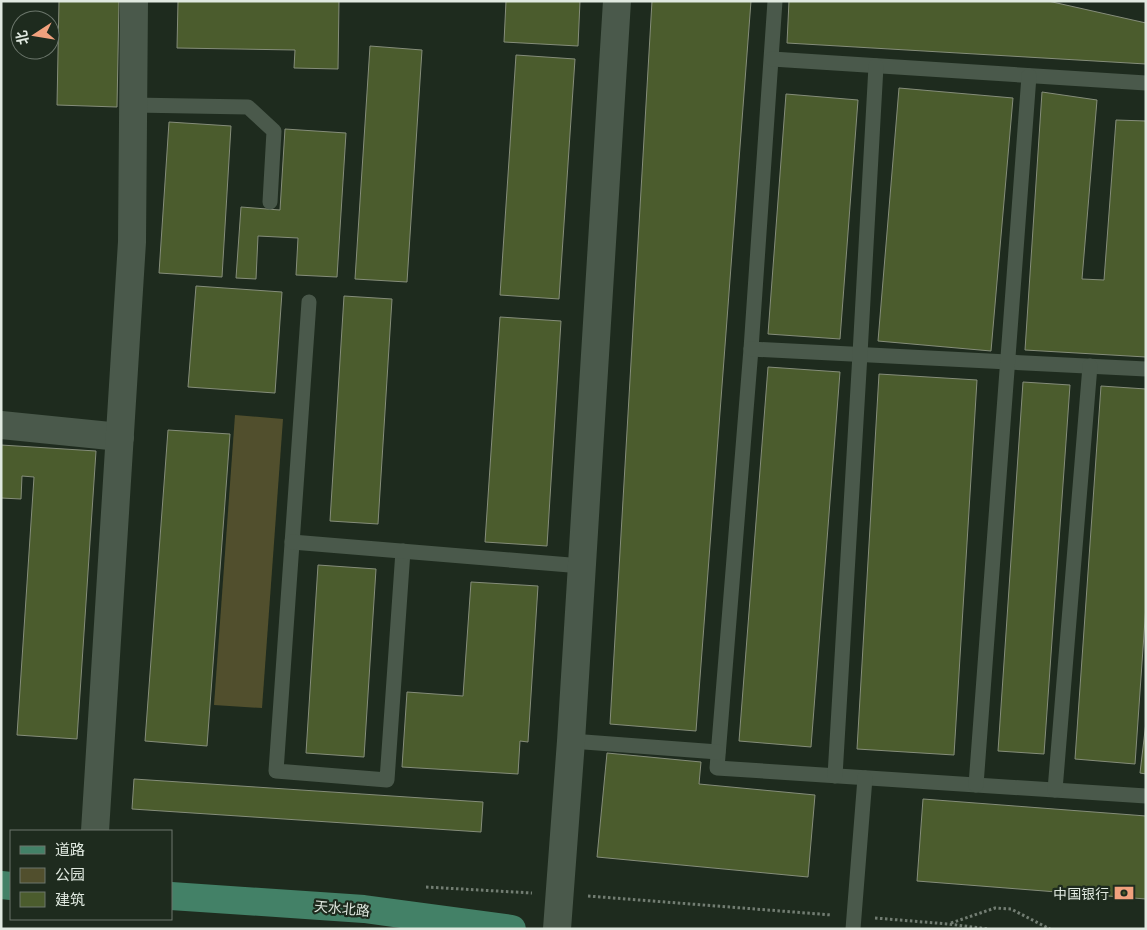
<svg xmlns="http://www.w3.org/2000/svg" width="1147" height="930" viewBox="0 0 1147 930" font-family="'Open Sans','Noto Sans SC',sans-serif">
  <style>
    .green { fill: #514f2d }
    .building { fill: #4b5c2d; stroke: #858d7a }
    .lines { fill: none; stroke-linecap: round; stroke-linejoin: round }
    .path { stroke: #727d72; stroke-width: 3; stroke-dasharray: 2.5 2.5; stroke-linecap: butt }
    .service { stroke: #4a594b; stroke-width: 15 }
    .minor { stroke: #4a594b; stroke-width: 28 }
    .primary { stroke: #438167; stroke-width: 28 }
    .labels { text-anchor: middle; dominant-baseline: central; stroke-width: 4.5; stroke-linejoin: round; paint-order: stroke }
    .poi-label { font-size: 14px; fill: #e0e9e0; stroke: #1e2b1e; text-anchor: end }
    .street-label { font-size: 14px; fill: #e0e9e0; stroke: #1e2b1e }
  </style>
  <rect width="100%" height="100%" fill="#1e2b1e"/>
  <!-- green -->
  <path class="green" d="M 235,415 L 283,419 L 262,708 L 214,705 Z"/>
  <!-- building -->
  <g class="building">
    <path d="M 59,1 L 119,1 L 117,107 L 57,105 Z"/>
    <path d="M 178,1 L 339,1 L 338,69 L 294,68 L 295,50 L 177,48 Z"/>
    <path d="M 506,1 L 580,1 L 578,46 L 504,42 Z"/>
    <path d="M 652,1 L 751,1 L 696,731 L 610,724 Z"/>
    <path d="M 789,1 L 1048,1 L 1146,23 L 1146,64 L 787,43 Z"/>
    <path d="M 370,46 L 422,50 L 407,282 L 355,279 Z"/>
    <path d="M 516,55 L 575,59 L 559,299 L 500,295 Z"/>
    <path d="M 899,88 L 1013,98 L 991,351 L 878,341 Z"/>
    <path d="M 1042,92 L 1097,100 L 1082,279 L 1104,280 L 1116,120 L 1146,121 L 1146,357 L 1025,350 Z"/>
    <path d="M 786,94 L 858,100 L 840,339 L 768,334 Z"/>
    <path d="M 169,122 L 231,126 L 222,277 L 159,273 Z"/>
    <path d="M 285,129 L 346,133 L 337,277 L 296,275 L 298,238 L 258,236 L 256,279 L 236,278 L 241,207 L 280,210 Z"/>
    <path d="M 196,286 L 282,292 L 275,393 L 188,387 Z"/>
    <path d="M 344,296 L 392,299 L 378,524 L 330,521 Z"/>
    <path d="M 500,317 L 561,321 L 547,546 L 485,542 Z"/>
    <path d="M 768,367 L 840,372 L 811,747 L 739,741 Z"/>
    <path d="M 879,374 L 977,380 L 954,755 L 857,749 Z"/>
    <path d="M 1023,382 L 1070,385 L 1044,754 L 998,751 Z"/>
    <path d="M 1101,386 L 1146,389 L 1146,605 L 1135,764 L 1075,759 Z"/>
    <path d="M 168,430 L 230,434 L 207,746 L 145,741 Z"/>
    <path d="M 1,445 L 96,451 L 77,739 L 17,735 L 34,477 L 22,476 L 21,499 L 1,498 Z"/>
    <path d="M 318,565 L 376,569 L 364,757 L 306,753 Z"/>
    <path d="M 471,582 L 538,586 L 528,742 L 520,741 L 518,774 L 402,767 L 407,692 L 463,696 Z"/>
    <path d="M 1146,722 L 1146,774 L 1140,773 Z"/>
    <path d="M 607,753 L 701,762 L 699,784 L 815,795 L 808,877 L 597,857 Z"/>
    <path d="M 134,779 L 483,802 L 481,832 L 132,809 Z"/>
    <path d="M 923,799 L 1146,816 L 1146,899 L 917,881 Z"/>
  </g>
  <g class="lines">
    <!-- path -->
    <g class="path">
      <path d="M 426,887 L 532,893"/>
      <path d="M 588,896 L 832,915"/>
      <path d="M 875,918 L 948,924 L 989,929"/>
      <path d="M 951,923 L 995,908 L 1011,909 L 1050,929"/>
    </g>
    <!-- service -->
    <g class="service">
      <path d="M 775,1 L 751,349 L 717,768 L 1146,796"/>
      <path d="M 772,59 L 1146,83"/>
      <path d="M 133,105 L 248,107 L 274,131 L 270,202"/>
      <path d="M 309,302 L 276,771 L 387,780 L 403,551"/>
      <path d="M 751,349 L 1146,369"/>
      <path d="M 292,542 L 582,566"/>
      <path d="M 571,741 L 718,752"/>
      <path d="M 835,776 L 860,354 L 876,66"/>
      <path d="M 976,785 L 1029,76"/>
      <path d="M 1055,790 L 1090,366"/>
      <path d="M 853,929 L 865,778"/>
    </g>
    <!-- minor -->
    <g class="minor">
      <path d="M 1,425 L 120,437"/>
      <path d="M 95,831 L 132,242 L 134,1"/>
      <path d="M 557,929 L 571,741 L 617,1"/>
    </g>
    <!-- primary -->
    <g class="primary">
      <path d="M 1,885 L 11,886"/>
      <path d="M 171,896 L 364,909 L 512,929"/>
    </g>
  </g>
  <!-- icons -->
  <defs>
    <symbol id="bank-bare" viewBox="-9 -9 18 18"><path d="M-6-4H6V4H-6ZM0-2.3a2.3 2.3 0 1 0 0 4.6a2.3 2.3 0 1 0 0-4.6Z" fill="#f1a17d" stroke="#1e2b1e" stroke-width="2.5" paint-order="stroke"/></symbol>
  </defs>
  <g fill-rule="evenodd">
    <use href="#bank-bare" x="1110" y="879" width="28" height="28"/>
  </g>
  <g class="labels">
    <!-- poi labels -->
    <g class="poi-label">
      <text x="1109" y="893">中国银行</text>
    </g>
    <!-- street labels -->
    <g class="street-label">
      <text transform="translate(342 908) rotate(5)">天水北路</text>
    </g>
  </g>
  <!-- border -->
  <rect width="1147" height="930" fill="none" stroke="#e0e9e0" stroke-width="5"/>
  <!-- legend -->
  <rect x="10" y="830" width="162" height="90" fill="#1e2b1e" stroke="#6c776c"/>
  <rect x="20" y="846" width="25" height="8" fill="#438167" stroke="#6c776c"/>
  <text x="55" y="855" font-size="15" fill="#e0e9e0">道路</text>
  <rect x="20" y="868" width="25" height="15" fill="#514f2d" stroke="#6c776c"/>
  <text x="55" y="880" font-size="15" fill="#e0e9e0">公园</text>
  <rect x="20" y="892" width="25" height="15" fill="#4b5c2d" stroke="#6c776c"/>
  <text x="55" y="905" font-size="15" fill="#e0e9e0">建筑</text>
  <!-- north arrow -->
  <g transform="translate(35 35) rotate(258)"><circle r="24" fill="#1e2b1e" stroke="#6c776c"/>
  <path d="M0-4L9 19L0 12L-9 19Z" fill="#f1a17d"/>
  <text y="-8" font-size="14" font-weight="bold" text-anchor="middle" fill="#e0e9e0">北</text>
  </g>
</svg>
